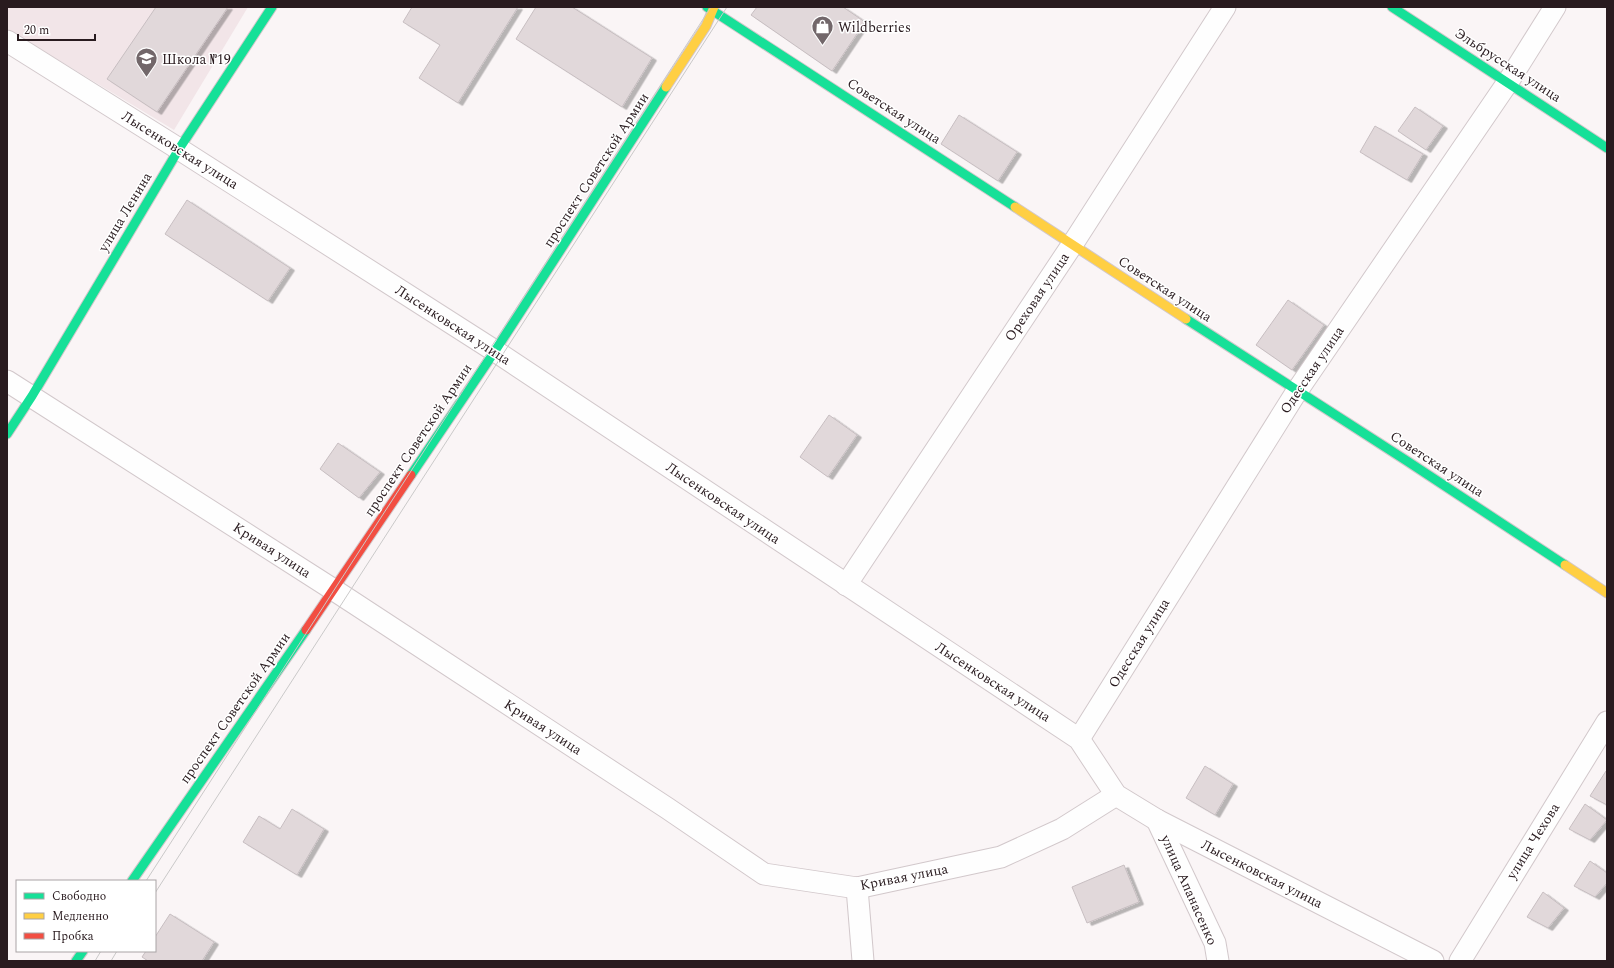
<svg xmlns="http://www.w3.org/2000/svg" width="1614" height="968" viewBox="0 0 1614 968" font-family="Spectral,serif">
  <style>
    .built { fill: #f2e5e8 }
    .building { fill: #e1d8da; stroke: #c7bec1; filter: url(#shadow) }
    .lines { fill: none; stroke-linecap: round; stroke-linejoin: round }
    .street-casing { stroke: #d2c8cb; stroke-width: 23 }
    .fast-casing { stroke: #d2c8cb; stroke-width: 11 }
    .slow-casing { stroke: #d2c8cb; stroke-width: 11 }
    .jam-casing { stroke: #d2c8cb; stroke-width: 11 }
    .street { stroke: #fefefe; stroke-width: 21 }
    .fast { stroke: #16e098; stroke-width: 9 }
    .slow { stroke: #ffcf43; stroke-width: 9 }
    .jam { stroke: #f24e42; stroke-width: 9 }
    .tram { stroke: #cac9c9; stroke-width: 1 }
    .labels { text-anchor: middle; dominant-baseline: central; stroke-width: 3; stroke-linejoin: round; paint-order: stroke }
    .poi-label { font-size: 14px; fill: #291b1f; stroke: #fff; text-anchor: start }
    .street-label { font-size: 14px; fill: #291b1f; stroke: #fff }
  </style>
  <defs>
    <filter id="shadow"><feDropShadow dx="4.5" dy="2.5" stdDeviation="0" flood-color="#0004"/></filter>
  </defs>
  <rect width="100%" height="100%" fill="#faf5f6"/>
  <!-- built -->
  <path class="built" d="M 7,7 L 248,7 L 174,130 L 7,29 Z"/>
  <!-- building -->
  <g class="building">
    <path d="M 156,7 L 228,7 L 157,112 L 107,79 Z"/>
    <path d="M 412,7 L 518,7 L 458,103 L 419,78 L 440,45 L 403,22 Z"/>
    <path d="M 536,7 L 572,7 L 652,58 L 622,107 L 516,39 Z"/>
    <path d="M 757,7 L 843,7 L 865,22 L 832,71 L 751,15 Z"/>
    <path d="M 1415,107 L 1443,126 L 1426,150 L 1398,131 Z"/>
    <path d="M 959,115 L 1017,152 L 998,181 L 941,144 Z"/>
    <path d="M 1375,126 L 1423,154 L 1407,180 L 1360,152 Z"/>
    <path d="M 187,200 L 290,268 L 268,301 L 165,234 Z"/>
    <path d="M 1288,300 L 1324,325 L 1292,370 L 1256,345 Z"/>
    <path d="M 829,415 L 857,435 L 828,477 L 800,457 Z"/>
    <path d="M 338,443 L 380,472 L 359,498 L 320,469 Z"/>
    <path d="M 1205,766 L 1233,784 L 1215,815 L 1186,798 Z"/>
    <path d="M 1606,771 L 1607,772 L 1607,805 L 1590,796 Z"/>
    <path d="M 1585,804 L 1607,820 L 1590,840 L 1569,829 Z"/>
    <path d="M 292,809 L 324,829 L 297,875 L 243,842 L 259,816 L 280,829 Z"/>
    <path d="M 1590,861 L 1607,873 L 1607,883 L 1595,897 L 1574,886 Z"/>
    <path d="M 1124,865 L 1139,902 L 1087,923 L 1072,887 Z"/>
    <path d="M 1543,892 L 1564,908 L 1548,928 L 1527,917 Z"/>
    <path d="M 170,914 L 214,942 L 202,961 L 148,961 L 142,957 L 146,951 L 155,951 L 155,937 Z"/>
  </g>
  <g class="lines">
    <defs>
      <g id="street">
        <path d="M 7,41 L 179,149 L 495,351 L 1079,739 L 1116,795 L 1157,820 L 1433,961"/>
        <path d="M 7,381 L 334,590 L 667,808 L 764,874 L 857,888 L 1001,857 L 1062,829 L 1116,795"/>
        <path d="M 846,585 L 1072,245 L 1225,7"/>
        <path d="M 1079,739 L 1297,391 L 1508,82 L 1555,7"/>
        <path d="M 1157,820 L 1215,943 L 1218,961"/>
        <path d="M 857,888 L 863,961"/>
        <path d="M 1460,961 L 1607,722"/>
      </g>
      <g id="fast">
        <path d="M 707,7 L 1015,207"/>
        <path d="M 1392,7 L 1607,148"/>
        <path d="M 1186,319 L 1407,461 L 1565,565"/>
        <path d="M 7,434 L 32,396 L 179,149 L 272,7"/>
        <path d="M 411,475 L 495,351 L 666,87"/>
        <path d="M 132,881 L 306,630"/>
        <path d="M 76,961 L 83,951"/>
      </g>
      <g id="slow">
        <path d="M 666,87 L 706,26 L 714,7"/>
        <path d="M 1015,207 L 1186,319"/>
        <path d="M 1565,565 L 1607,593"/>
      </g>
      <path id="jam" d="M 306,630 L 411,475"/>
    </defs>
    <!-- street casing -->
    <use href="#street" class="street-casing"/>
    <!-- fast casing -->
    <use href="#fast" class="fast-casing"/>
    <!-- slow casing -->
    <use href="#slow" class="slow-casing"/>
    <!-- jam casing -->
    <use href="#jam" class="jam-casing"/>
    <!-- street -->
    <use href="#street" class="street"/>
    <!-- fast -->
    <use href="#fast" class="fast"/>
    <!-- slow -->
    <use href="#slow" class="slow"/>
    <!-- jam -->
    <use href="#jam" class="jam"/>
    <!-- tram -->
    <g class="tram">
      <path d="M 146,881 L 711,7"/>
      <path d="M 155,893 L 727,7"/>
      <path d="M 95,961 L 101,951"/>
      <path d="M 111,961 L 117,951"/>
    </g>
  </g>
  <!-- icons -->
  <defs>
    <symbol id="shop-pin" viewBox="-11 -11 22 30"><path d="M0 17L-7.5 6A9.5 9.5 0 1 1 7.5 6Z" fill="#72676a" stroke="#fff"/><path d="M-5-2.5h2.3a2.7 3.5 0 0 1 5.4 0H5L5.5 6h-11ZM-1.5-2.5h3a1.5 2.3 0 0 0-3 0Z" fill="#fff"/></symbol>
    <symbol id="school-pin" viewBox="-11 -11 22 30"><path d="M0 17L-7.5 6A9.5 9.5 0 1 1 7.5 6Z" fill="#72676a" stroke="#fff"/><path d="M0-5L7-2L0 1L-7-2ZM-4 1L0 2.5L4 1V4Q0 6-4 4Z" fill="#fff"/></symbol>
  </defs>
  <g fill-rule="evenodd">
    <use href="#shop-pin" x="810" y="14" width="25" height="34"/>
    <use href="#school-pin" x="134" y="46" width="25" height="34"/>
  </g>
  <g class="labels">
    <!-- poi labels -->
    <g class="poi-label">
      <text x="838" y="27">Wildberries</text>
      <text x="162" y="59">Школа №19</text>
    </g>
    <!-- street labels -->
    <g class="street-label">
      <text transform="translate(1508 65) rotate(33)">Эльбрусская улица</text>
      <text transform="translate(894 111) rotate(33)">Советская улица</text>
      <text transform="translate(180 150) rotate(32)">Лысенковская улица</text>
      <text transform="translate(596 170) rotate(-57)">проспект Советской Армии</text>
      <text transform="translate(125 212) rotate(-59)">улица Ленина</text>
      <text transform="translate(1165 289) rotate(33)">Советская улица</text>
      <text transform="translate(1037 297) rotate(-56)">Ореховая улица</text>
      <text transform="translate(453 325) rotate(33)">Лысенковская улица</text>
      <text transform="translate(1312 370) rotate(-56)">Одесская улица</text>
      <text transform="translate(418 440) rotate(-56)">проспект Советской Армии</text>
      <text transform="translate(1437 464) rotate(33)">Советская улица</text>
      <text transform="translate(723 503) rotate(34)">Лысенковская улица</text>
      <text transform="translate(272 550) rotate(33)">Кривая улица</text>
      <text transform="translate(1139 643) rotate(-58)">Одесская улица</text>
      <text transform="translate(993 682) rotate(33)">Лысенковская улица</text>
      <text transform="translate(235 708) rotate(-55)">проспект Советской Армии</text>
      <text transform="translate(543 727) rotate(33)">Кривая улица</text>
      <text transform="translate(1533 841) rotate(-58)">улица Чехова</text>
      <text transform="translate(1262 874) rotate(27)">Лысенковская улица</text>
      <text transform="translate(904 877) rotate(-11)">Кривая улица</text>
      <text transform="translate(1189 890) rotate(66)">улица Апанасенко</text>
    </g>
  </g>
  <!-- border -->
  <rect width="1614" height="968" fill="none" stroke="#291b1f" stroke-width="16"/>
  <!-- legend -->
  <rect x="16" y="880" width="140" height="72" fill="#ffffff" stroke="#a9a4a5"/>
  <rect x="24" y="893" width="20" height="6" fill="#16e098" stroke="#a9a4a5"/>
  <text x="52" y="900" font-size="12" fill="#291b1f">Свободно</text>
  <rect x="24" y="913" width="20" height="6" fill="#ffcf43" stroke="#a9a4a5"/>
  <text x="52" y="920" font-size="12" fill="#291b1f">Медленно</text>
  <rect x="24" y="933" width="20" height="6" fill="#f24e42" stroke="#a9a4a5"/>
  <text x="52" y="940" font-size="12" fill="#291b1f">Пробка</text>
  <!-- scale -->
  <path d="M18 34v6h77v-6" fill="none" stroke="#291b1f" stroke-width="2"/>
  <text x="24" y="34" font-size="12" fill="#291b1f" stroke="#ffffff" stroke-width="3" paint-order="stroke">20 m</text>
</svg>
